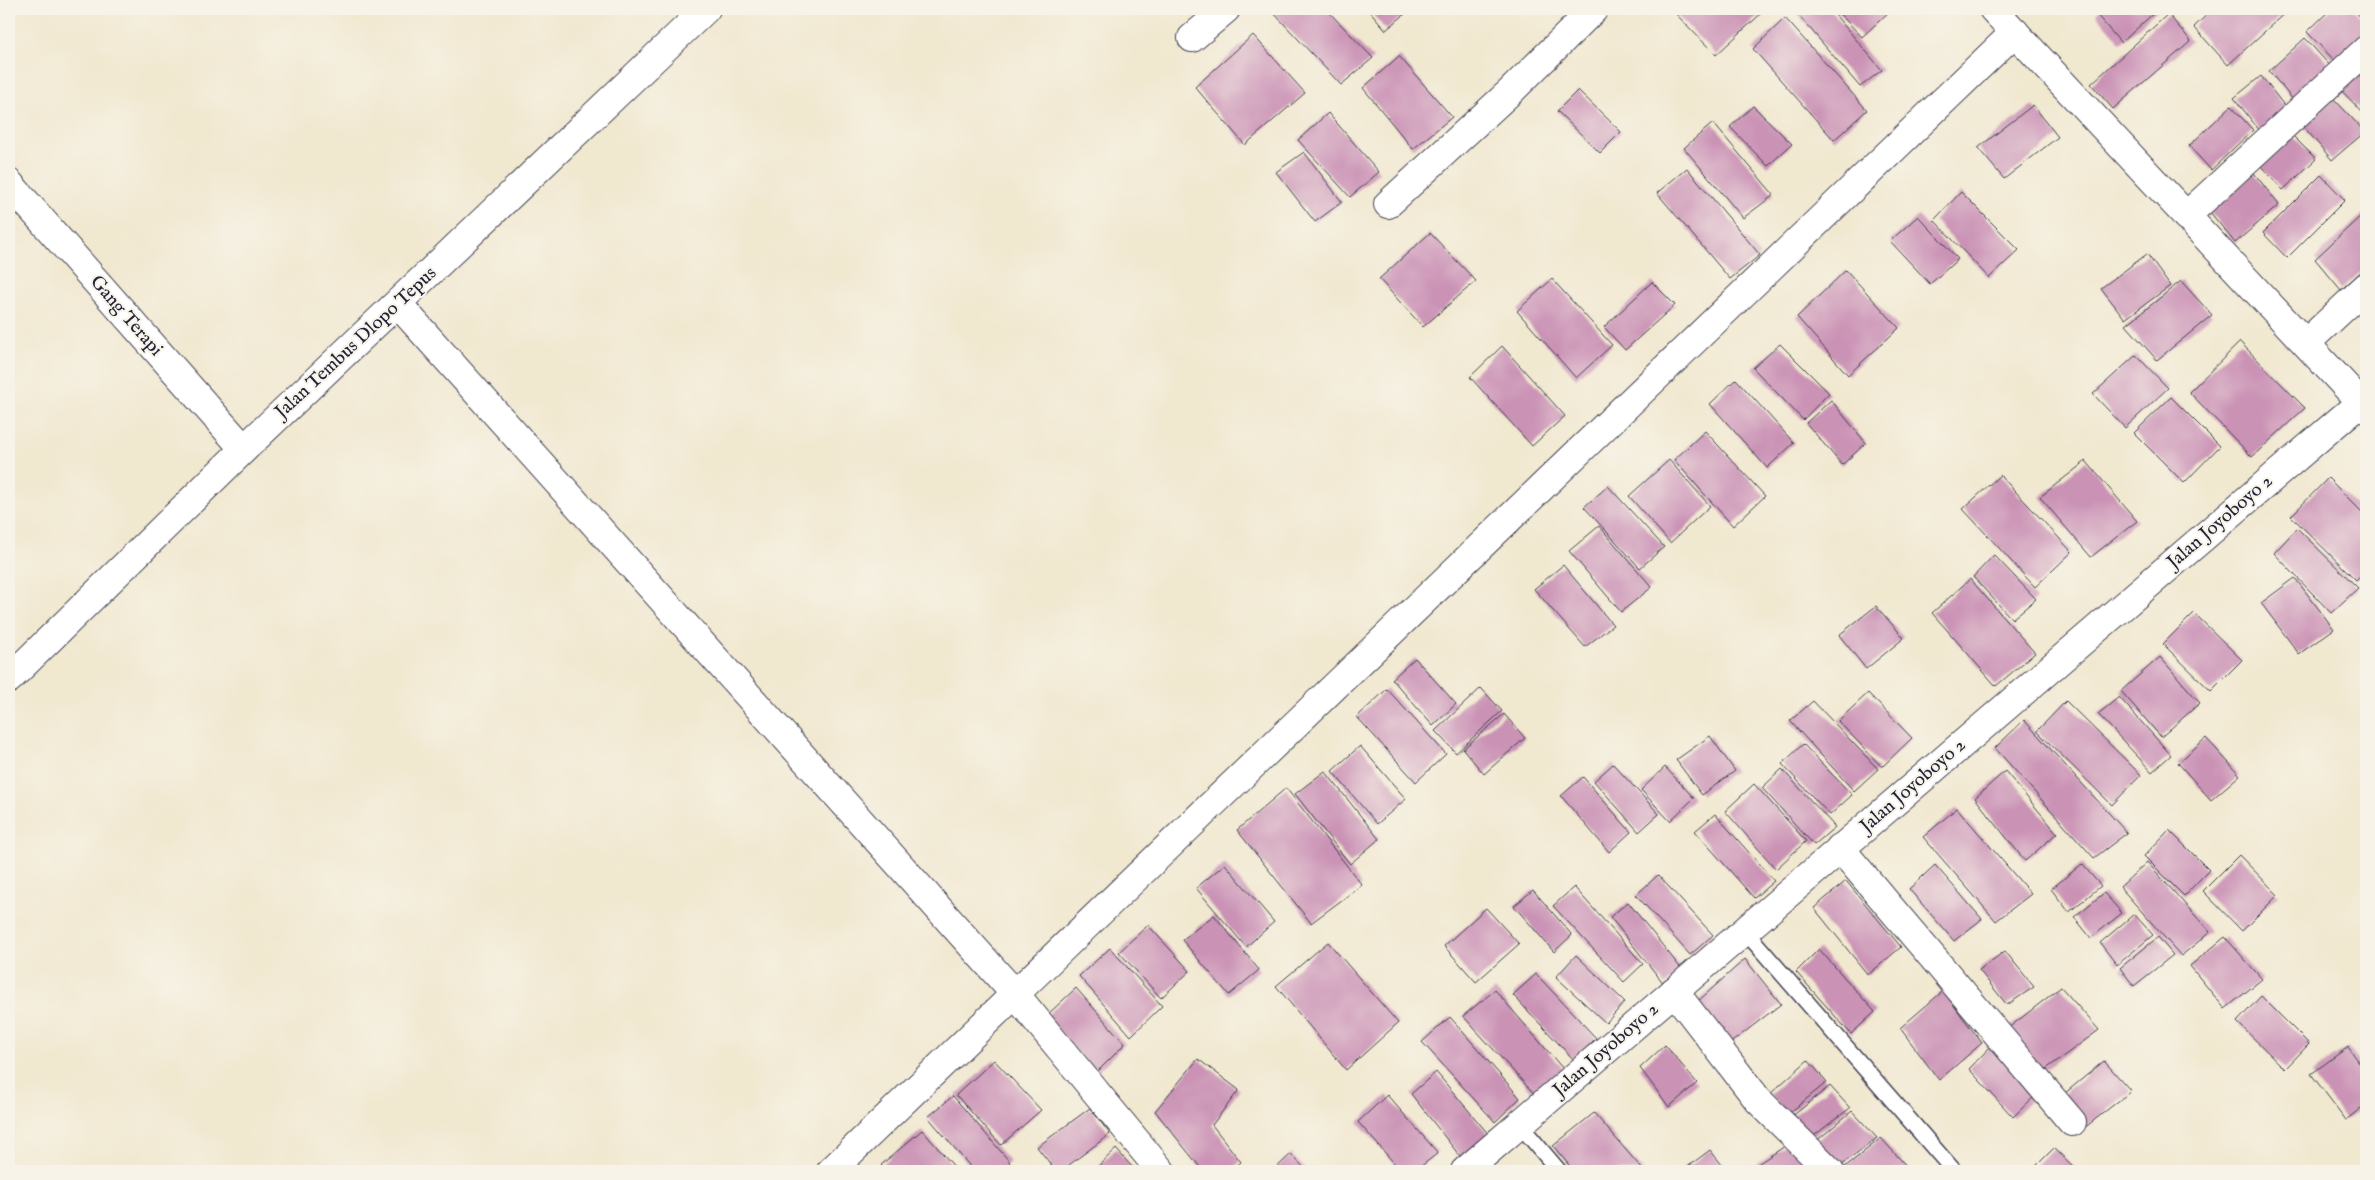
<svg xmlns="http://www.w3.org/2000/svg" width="2375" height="1180" viewBox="0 0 2375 1180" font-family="'IM FELL English',serif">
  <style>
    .building { fill: #ca92b5 }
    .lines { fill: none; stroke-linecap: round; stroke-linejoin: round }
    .lane-casing { stroke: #414051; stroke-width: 18 }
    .street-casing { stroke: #414051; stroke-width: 30 }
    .lane { stroke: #fff; stroke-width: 15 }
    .street { stroke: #fff; stroke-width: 28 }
    .labels { text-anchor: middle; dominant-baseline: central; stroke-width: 4; stroke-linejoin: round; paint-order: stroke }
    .street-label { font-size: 19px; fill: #22223b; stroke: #f7f3e8 }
  </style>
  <rect width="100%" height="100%" fill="#f7f3e8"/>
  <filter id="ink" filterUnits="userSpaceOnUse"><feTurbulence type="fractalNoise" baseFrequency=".02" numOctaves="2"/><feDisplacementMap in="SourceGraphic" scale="10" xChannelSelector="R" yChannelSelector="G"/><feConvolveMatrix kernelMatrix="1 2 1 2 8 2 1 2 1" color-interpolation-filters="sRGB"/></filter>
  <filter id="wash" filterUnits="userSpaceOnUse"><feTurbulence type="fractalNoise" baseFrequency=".0096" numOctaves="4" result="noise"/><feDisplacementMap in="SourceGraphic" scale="20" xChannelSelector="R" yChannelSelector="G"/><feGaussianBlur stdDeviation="1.12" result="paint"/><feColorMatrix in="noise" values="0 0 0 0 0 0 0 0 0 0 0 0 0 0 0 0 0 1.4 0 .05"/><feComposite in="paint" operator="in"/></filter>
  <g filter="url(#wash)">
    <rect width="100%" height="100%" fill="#f1e8d0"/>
    <g id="blocks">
      <!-- building -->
      <g class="building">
        <path d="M 1270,9 L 1326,9 L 1373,58 L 1341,85 Z"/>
        <path d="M 1368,9 L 1411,9 L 1386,30 Z"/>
        <path d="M 1671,9 L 1766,9 L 1716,55 Z"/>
        <path d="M 1797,9 L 1830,9 L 1882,70 L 1860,87 L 1795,11 Z"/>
        <path d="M 1835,9 L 1890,9 L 1891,10 L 1862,37 Z"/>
        <path d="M 2101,9 L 2158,9 L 2121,43 L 2096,14 Z"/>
        <path d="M 2213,9 L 2289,9 L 2228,65 L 2194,27 Z"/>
        <path d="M 2331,9 L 2353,9 L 2366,23 L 2366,33 L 2336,62 L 2307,32 Z"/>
        <path d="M 2168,14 L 2191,41 L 2113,109 L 2091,84 Z"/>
        <path d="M 1785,18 L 1867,110 L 1834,140 L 1753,49 Z"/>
        <path d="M 1253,35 L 1305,93 L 1245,145 L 1195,87 Z"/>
        <path d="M 2305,38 L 2332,68 L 2294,101 L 2269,71 Z"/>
        <path d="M 1399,56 L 1452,117 L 1413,149 L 1363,88 Z"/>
        <path d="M 2366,62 L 2366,116 L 2339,88 Z"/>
        <path d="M 2261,76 L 2287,109 L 2260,131 L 2234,98 Z"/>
        <path d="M 1578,90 L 1621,132 L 1600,153 L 1557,111 Z"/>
        <path d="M 2334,99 L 2365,132 L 2332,160 L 2303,126 Z"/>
        <path d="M 2033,105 L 2058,137 L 2004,179 L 1978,148 Z"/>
        <path d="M 1753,106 L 1792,144 L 1768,166 L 1730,127 Z"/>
        <path d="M 2231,106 L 2253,130 L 2211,170 L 2189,146 Z"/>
        <path d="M 1328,113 L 1379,172 L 1350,197 L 1298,140 Z"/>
        <path d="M 1713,123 L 1774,195 L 1743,218 L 1684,148 Z"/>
        <path d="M 2292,135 L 2316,159 L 2283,190 L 2259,164 Z"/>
        <path d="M 1304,152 L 1342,202 L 1315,222 L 1276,172 Z"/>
        <path d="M 1687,168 L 1760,255 L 1730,279 L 1657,193 Z"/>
        <path d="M 2254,173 L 2279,205 L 2235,243 L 2210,212 Z"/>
        <path d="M 2321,175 L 2345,200 L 2287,258 L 2263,233 Z"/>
        <path d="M 1961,192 L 2019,250 L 1989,278 L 1934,220 Z"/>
        <path d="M 2366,211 L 2366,267 L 2341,290 L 2315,259 Z"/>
        <path d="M 1918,216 L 1958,259 L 1930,284 L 1890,241 Z"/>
        <path d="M 1430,233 L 1476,281 L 1423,327 L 1379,279 Z"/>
        <path d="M 2147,254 L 2170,286 L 2125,319 L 2101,288 Z"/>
        <path d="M 1846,270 L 1899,328 L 1848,375 L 1797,317 Z"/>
        <path d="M 1552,279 L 1612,345 L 1576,378 L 1517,311 Z"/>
        <path d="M 2181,281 L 2212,315 L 2157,360 L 2126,325 Z"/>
        <path d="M 1652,282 L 1675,305 L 1625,350 L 1604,327 Z"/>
        <path d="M 2240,342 L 2305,408 L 2252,457 L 2189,392 Z"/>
        <path d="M 1780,344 L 1829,393 L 1803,420 L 1753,368 Z"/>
        <path d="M 1502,346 L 1565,416 L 1532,446 L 1470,377 Z"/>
        <path d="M 2136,355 L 2168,388 L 2125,428 L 2093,394 Z"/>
        <path d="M 1736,379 L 1794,443 L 1767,468 L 1710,404 Z"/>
        <path d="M 2171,397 L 2220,446 L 2184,483 L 2134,433 Z"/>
        <path d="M 1831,400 L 1866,443 L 1842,465 L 1806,423 Z"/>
        <path d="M 1705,431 L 1765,496 L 1733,526 L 1674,460 Z"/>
        <path d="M 1669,460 L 1710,506 L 1670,543 L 1629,496 Z"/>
        <path d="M 2086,461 L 2137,521 L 2091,557 L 2040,497 Z"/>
        <path d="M 2000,475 L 2072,552 L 2035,587 L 1963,509 Z"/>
        <path d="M 2328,478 L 2363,513 L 2366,510 L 2366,570 L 2356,580 L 2291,516 Z"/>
        <path d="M 1608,486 L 1664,547 L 1640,568 L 1584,507 Z"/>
        <path d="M 1599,526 L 1652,587 L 1621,612 L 1569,551 Z"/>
        <path d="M 2297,528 L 2358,588 L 2331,613 L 2274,553 Z"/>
        <path d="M 1994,555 L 2036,599 L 2012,619 L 1973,577 Z"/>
        <path d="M 1563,565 L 1613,625 L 1585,647 L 1534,589 Z"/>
        <path d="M 2295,578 L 2334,629 L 2299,654 L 2261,603 Z"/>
        <path d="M 1970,579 L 2035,653 L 1996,686 L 1932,613 Z"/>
        <path d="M 1876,606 L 1904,638 L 1866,669 L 1839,635 Z"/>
        <path d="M 2194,613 L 2242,660 L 2211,691 L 2163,644 Z"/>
        <path d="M 2160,657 L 2200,703 L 2161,737 L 2121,691 Z"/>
        <path d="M 1415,658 L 1456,704 L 1433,726 L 1392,679 Z"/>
        <path d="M 1481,688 L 1502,711 L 1456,753 L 1435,731 Z"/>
        <path d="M 1387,689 L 1446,754 L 1416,782 L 1357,717 Z"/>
        <path d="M 1868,693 L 1912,738 L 1882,767 L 1838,721 Z"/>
        <path d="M 2119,697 L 2171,755 L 2152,772 L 2098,714 Z"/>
        <path d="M 1813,701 L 1878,769 L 1854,791 L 1790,721 Z"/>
        <path d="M 2066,701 L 2141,775 L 2112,805 L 2037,731 Z"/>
        <path d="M 1504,714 L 1525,738 L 1484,774 L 1463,749 Z"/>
        <path d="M 2024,720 L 2127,833 L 2094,858 L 1995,748 Z"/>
        <path d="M 1710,736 L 1735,771 L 1702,795 L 1676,760 Z"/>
        <path d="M 2206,738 L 2240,775 L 2211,800 L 2178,763 Z"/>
        <path d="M 1803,744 L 1852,795 L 1830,815 L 1782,764 Z"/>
        <path d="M 1360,746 L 1406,799 L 1377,824 L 1332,771 Z"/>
        <path d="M 1613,764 L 1659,814 L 1639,832 L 1594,781 Z"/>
        <path d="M 1665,767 L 1694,798 L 1670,821 L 1641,790 Z"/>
        <path d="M 1782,769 L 1835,827 L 1814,845 L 1762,788 Z"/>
        <path d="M 1325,771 L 1379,839 L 1350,864 L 1295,794 Z"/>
        <path d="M 2005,771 L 2057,833 L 2025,861 L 1975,798 Z"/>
        <path d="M 1583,777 L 1631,832 L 1609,852 L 1561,796 Z"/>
        <path d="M 1754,784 L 1806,841 L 1776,869 L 1725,811 Z"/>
        <path d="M 1286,788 L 1362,885 L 1311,923 L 1237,830 Z"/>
        <path d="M 1957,808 L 2031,894 L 1996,921 L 1923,837 Z"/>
        <path d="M 1715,814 L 1774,881 L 1754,898 L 1695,831 Z"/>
        <path d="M 2169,830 L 2209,870 L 2184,896 L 2144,856 Z"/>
        <path d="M 2239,855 L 2278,895 L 2242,931 L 2203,891 Z"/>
        <path d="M 2147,862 L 2210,932 L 2181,956 L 2120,887 Z"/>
        <path d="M 1225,864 L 1274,922 L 1246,947 L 1196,888 Z"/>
        <path d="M 2082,864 L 2101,886 L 2069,912 L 2051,889 Z"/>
        <path d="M 1935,865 L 1982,919 L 1954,941 L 1909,889 Z"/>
        <path d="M 1658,875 L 1713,935 L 1690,955 L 1636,895 Z"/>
        <path d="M 1846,881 L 1901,947 L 1868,975 L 1814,908 Z"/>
        <path d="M 1574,887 L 1643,964 L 1624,982 L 1553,906 Z"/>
        <path d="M 1533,890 L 1572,935 L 1554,952 L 1514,906 Z"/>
        <path d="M 2104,893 L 2122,913 L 2091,938 L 2074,917 Z"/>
        <path d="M 1628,902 L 1683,971 L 1665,985 L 1610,917 Z"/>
        <path d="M 1486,908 L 1519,944 L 1476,982 L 1444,946 Z"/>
        <path d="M 2134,914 L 2153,935 L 2117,965 L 2100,943 Z"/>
        <path d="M 1214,915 L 1259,970 L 1229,995 L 1182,940 Z"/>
        <path d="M 1148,925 L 1190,971 L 1161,998 L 1119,952 Z"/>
        <path d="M 2158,937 L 2173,955 L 2134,986 L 2120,968 Z"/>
        <path d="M 2225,937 L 2262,979 L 2225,1009 L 2190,966 Z"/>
        <path d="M 1328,942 L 1398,1023 L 1346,1070 L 1276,986 Z"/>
        <path d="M 1110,948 L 1162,1006 L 1131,1036 L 1079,976 Z"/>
        <path d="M 1819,949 L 1875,1012 L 1851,1034 L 1796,972 Z"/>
        <path d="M 2005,951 L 2034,987 L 2007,1005 L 1979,970 Z"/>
        <path d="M 1576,955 L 1625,1002 L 1606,1023 L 1556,977 Z"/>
        <path d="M 1745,959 L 1781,1004 L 1728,1045 L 1696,1003 Z"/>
        <path d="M 1536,974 L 1596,1038 L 1574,1060 L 1513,995 Z"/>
        <path d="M 2061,987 L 2099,1030 L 2042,1072 L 2007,1029 Z"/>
        <path d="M 1076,988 L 1125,1044 L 1096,1073 L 1046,1016 Z"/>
        <path d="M 1495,990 L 1564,1070 L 1535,1095 L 1463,1016 Z"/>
        <path d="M 1943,991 L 1982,1043 L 1939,1080 L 1900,1028 Z"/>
        <path d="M 2261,996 L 2309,1044 L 2285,1069 L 2237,1022 Z"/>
        <path d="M 1450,1017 L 1520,1098 L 1495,1122 L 1422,1042 Z"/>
        <path d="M 1993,1044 L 2040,1091 L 2013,1117 L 1969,1069 Z"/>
        <path d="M 1665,1045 L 1697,1083 L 1669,1107 L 1640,1068 Z"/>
        <path d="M 2348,1047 L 2366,1071 L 2366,1104 L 2346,1120 L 2311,1074 Z"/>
        <path d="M 1198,1059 L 1239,1090 L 1212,1125 L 1241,1162 L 1231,1171 L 1203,1171 L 1155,1111 Z"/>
        <path d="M 994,1060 L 1041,1110 L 1001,1145 L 956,1095 Z"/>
        <path d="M 1808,1060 L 1827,1082 L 1787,1115 L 1770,1094 Z"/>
        <path d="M 2104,1061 L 2131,1091 L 2083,1129 L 2059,1098 Z"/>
        <path d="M 1436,1072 L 1490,1136 L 1463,1160 L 1411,1094 Z"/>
        <path d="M 1830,1086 L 1850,1108 L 1807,1141 L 1790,1118 Z"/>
        <path d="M 1387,1095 L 1438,1153 L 1415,1171 L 1401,1171 L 1358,1122 Z"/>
        <path d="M 953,1096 L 1010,1162 L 999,1171 L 974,1171 L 928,1117 Z"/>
        <path d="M 1090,1108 L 1110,1134 L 1061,1171 L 1056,1171 L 1037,1147 Z"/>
        <path d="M 1852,1111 L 1877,1138 L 1834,1170 L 1814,1143 Z"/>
        <path d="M 1594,1113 L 1644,1171 L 1574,1171 L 1553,1146 Z"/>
        <path d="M 922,1130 L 958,1171 L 887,1171 L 881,1165 Z"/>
        <path d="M 1881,1138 L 1909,1169 L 1905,1171 L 1840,1171 Z"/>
        <path d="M 1793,1141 L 1818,1171 L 1757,1171 L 1753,1167 Z"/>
        <path d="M 2054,1148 L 2078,1171 L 2031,1171 Z"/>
        <path d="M 1116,1149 L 1133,1168 L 1129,1171 L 1093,1171 Z"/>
        <path d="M 1710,1150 L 1727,1171 L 1682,1171 Z"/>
        <path d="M 1291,1154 L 1307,1171 L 1273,1171 Z"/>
      </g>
    </g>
  </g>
  <g filter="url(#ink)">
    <use href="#blocks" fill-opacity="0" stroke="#414051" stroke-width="1"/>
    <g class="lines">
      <defs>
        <g id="lane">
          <path d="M 1745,931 L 1954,1171"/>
          <path d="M 1520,1125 L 1559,1171"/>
        </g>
        <g id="street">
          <path d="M 1993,9 L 2366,408"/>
          <path d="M 1192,38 L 1226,9"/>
          <path d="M 9,183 L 244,449"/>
          <path d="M 1388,204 L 1511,91 L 1594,9"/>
          <path d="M 2186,216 L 2366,50"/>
          <path d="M 398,304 L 1015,994 L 1161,1171"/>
          <path d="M 2306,343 L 2366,287"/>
          <path d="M 9,679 L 244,449 L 706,9"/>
          <path d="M 1840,848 L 2072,1122"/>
          <path d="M 1674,991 L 1758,1100 L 1830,1171"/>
          <path d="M 831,1171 L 2015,32"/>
          <path d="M 1465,1171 L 2361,402"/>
        </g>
      </defs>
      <!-- lane casing -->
      <use href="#lane" class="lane-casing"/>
      <!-- street casing -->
      <use href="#street" class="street-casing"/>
      <!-- lane -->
      <use href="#lane" class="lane"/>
      <!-- street -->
      <use href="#street" class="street"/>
    </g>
  </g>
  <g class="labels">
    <!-- street labels -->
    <g class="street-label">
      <text transform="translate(126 316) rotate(49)">Gang Terapi</text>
      <text transform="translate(356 343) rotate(-43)">Jalan Tembus Dlopo Tepus</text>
      <text transform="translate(2220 522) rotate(-41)">Jalan Joyoboyo 2</text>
      <text transform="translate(1913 786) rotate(-41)">Jalan Joyoboyo 2</text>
      <text transform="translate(1606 1050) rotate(-41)">Jalan Joyoboyo 2</text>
    </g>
  </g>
  <!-- margin -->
  <rect width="2375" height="1180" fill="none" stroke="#f7f3e8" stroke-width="30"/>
</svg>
